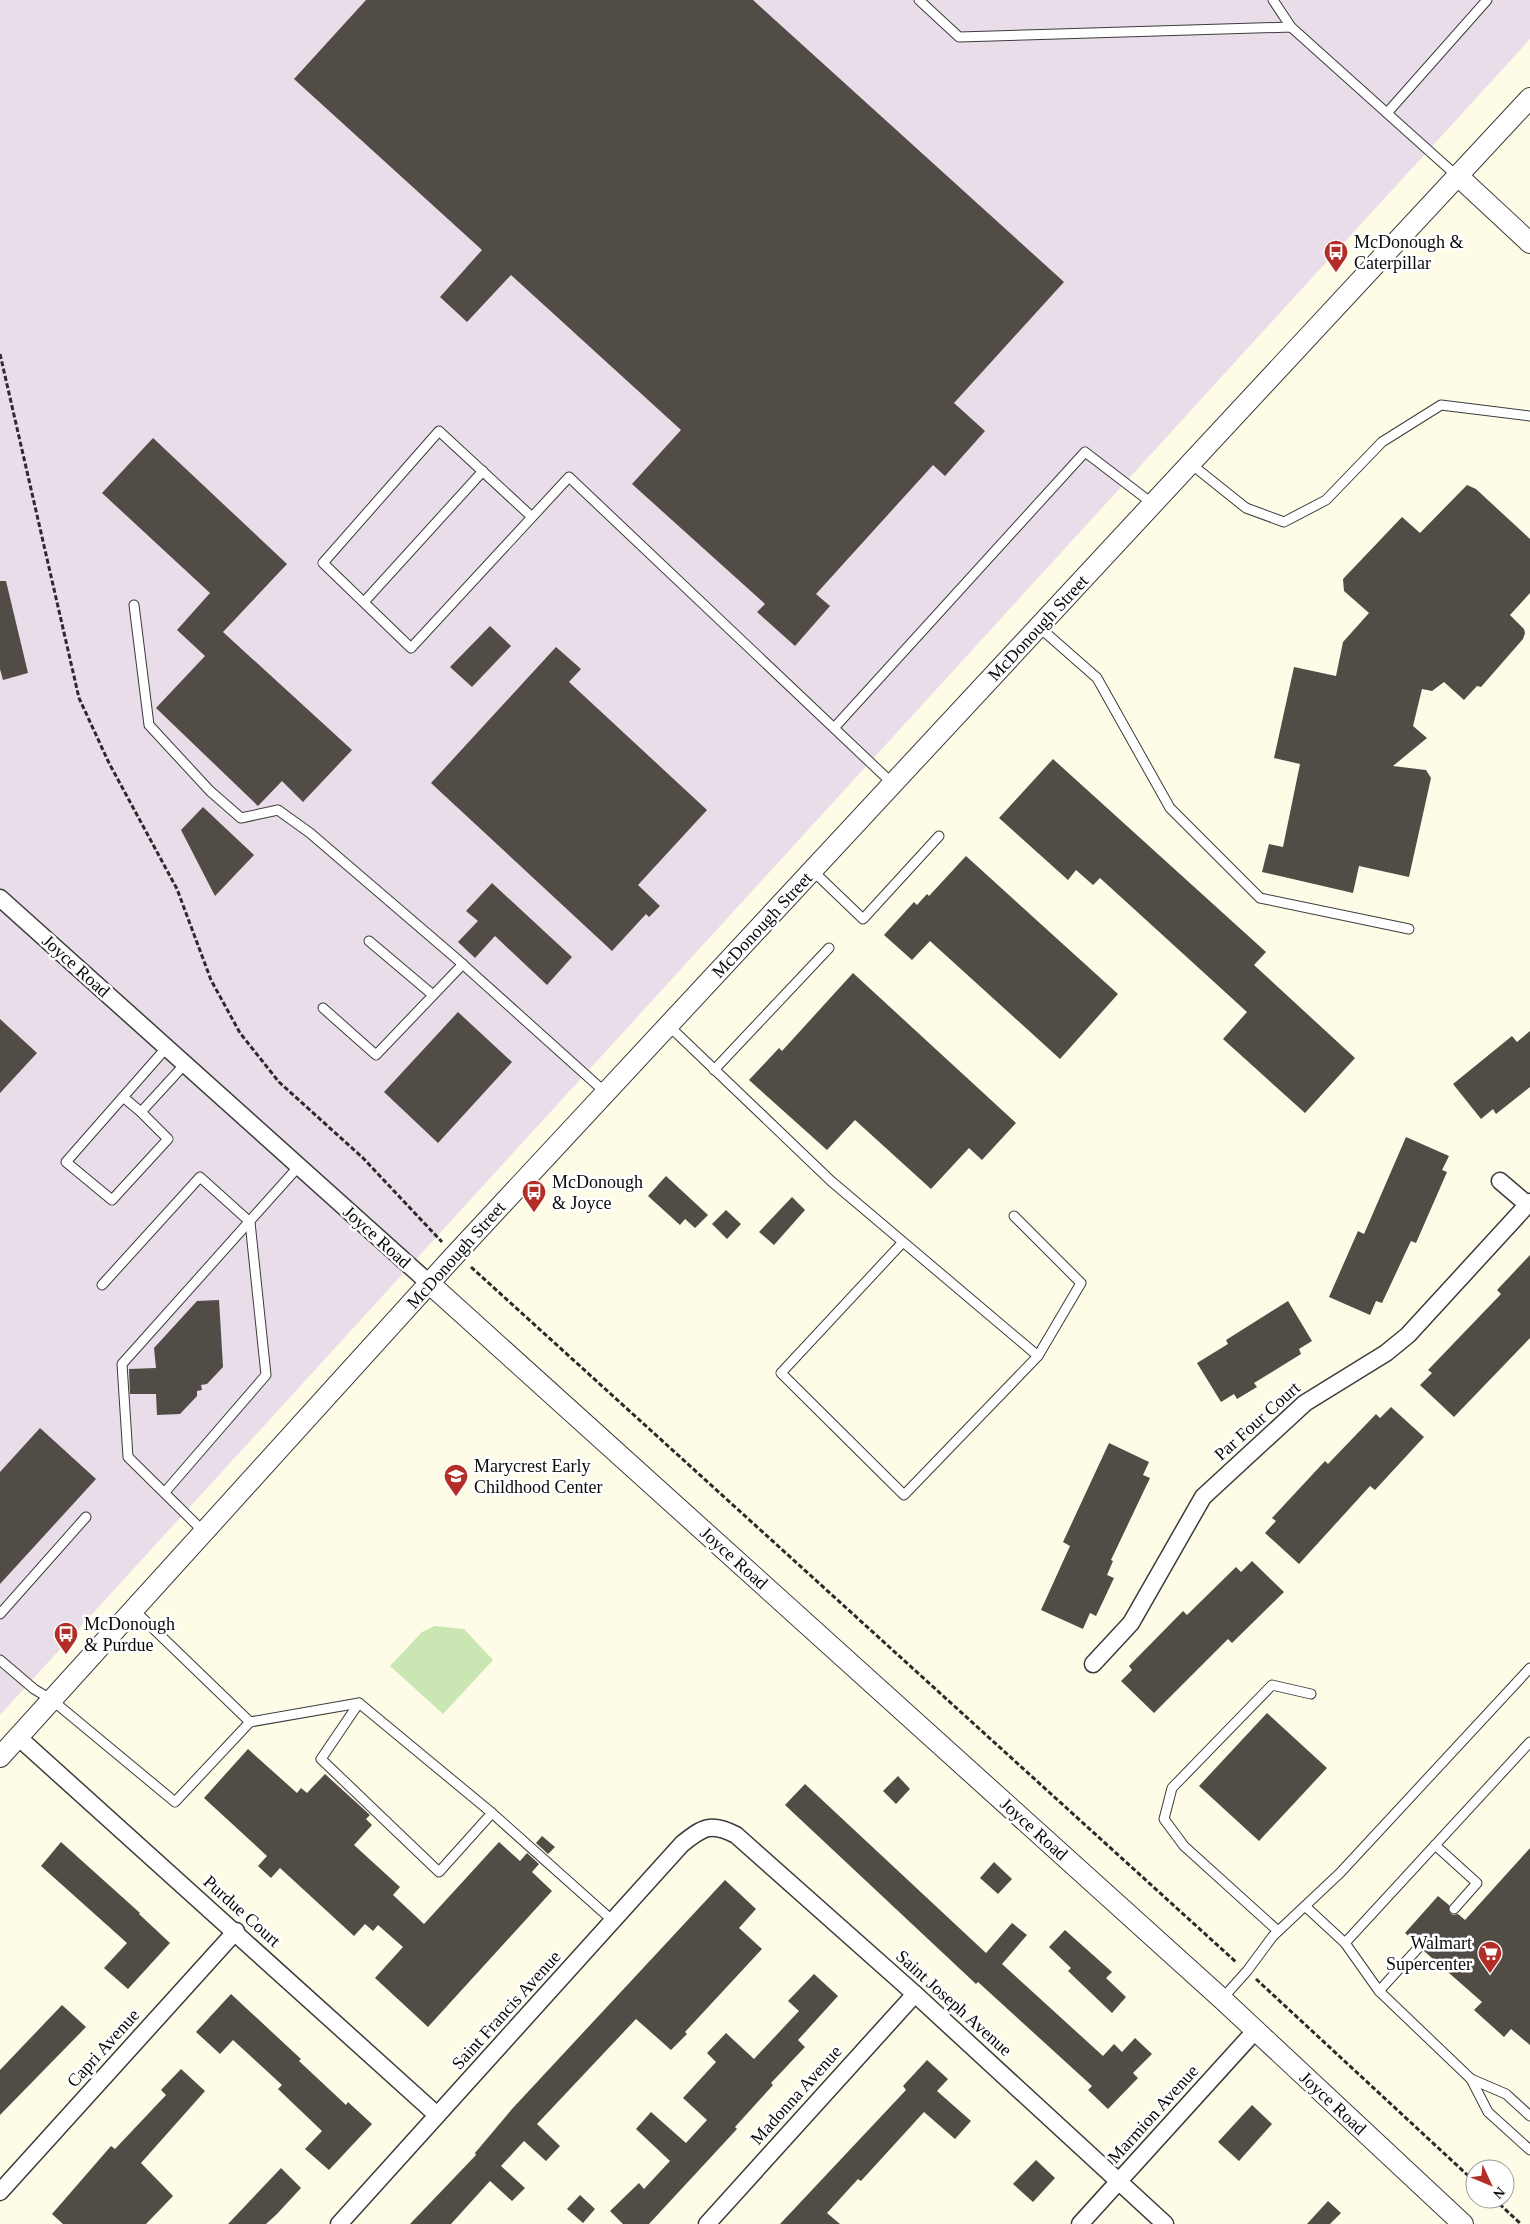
<svg xmlns="http://www.w3.org/2000/svg" width="1530" height="2224" viewBox="0 0 1530 2224" font-family="'Times New Roman',serif">
  <style>
    .industrial { fill: #e8dde9 }
    .green { fill: #c9e6b3 }
    .building { fill: #514c46 }
    .lines { fill: none; stroke-linecap: round; stroke-linejoin: round }
    .service-casing { stroke: #3c3c3c; stroke-width: 11 }
    .minor-casing { stroke: #3c3c3c; stroke-width: 19 }
    .tertiary-casing { stroke: #3c3c3c; stroke-width: 22 }
    .path { stroke: #2b2b2b; stroke-width: 3; stroke-dasharray: 5 2.5; stroke-linecap: butt }
    .service { stroke: #fff; stroke-width: 9 }
    .minor { stroke: #fff; stroke-width: 16 }
    .tertiary { stroke: #fff; stroke-width: 20 }
    .labels { text-anchor: middle; dominant-baseline: central; stroke-width: 5; stroke-linejoin: round; paint-order: stroke }
    .poi-label { font-size: 18px; fill: #090909; stroke: #fff; text-anchor: start }
    .street-label { font-size: 18px; fill: #090909; stroke: #fff }
  </style>
  <rect width="100%" height="100%" fill="#fefce7"/>
  <!-- industrial -->
  <path class="industrial" d="M 0,0 L 1530,0 L 1530,39 L 0,1715 Z"/>
  <!-- green -->
  <path class="green" d="M 435,1626 L 464,1629 L 493,1660 L 443,1714 L 390,1666 L 422,1632 Z"/>
  <!-- building -->
  <g class="building">
    <path d="M 366,0 L 753,0 L 1064,282 L 954,403 L 985,431 L 945,476 L 933,465 L 816,594 L 830,606 L 795,646 L 757,612 L 765,604 L 632,484 L 681,430 L 511,275 L 467,322 L 440,297 L 482,250 L 294,79 Z"/>
    <path d="M 153,438 L 287,564 L 223,632 L 352,750 L 303,802 L 282,781 L 258,806 L 156,708 L 205,656 L 177,630 L 210,593 L 102,493 Z"/>
    <path d="M 1467,485 L 1476,489 L 1530,539 L 1530,593 L 1510,615 L 1524,629 L 1525,633 L 1523,639 L 1481,687 L 1477,686 L 1464,700 L 1444,682 L 1432,691 L 1422,689 L 1413,726 L 1427,738 L 1393,766 L 1426,770 L 1431,778 L 1409,877 L 1359,866 L 1353,893 L 1262,872 L 1269,844 L 1283,847 L 1300,764 L 1274,758 L 1294,667 L 1336,676 L 1343,642 L 1369,613 L 1344,591 L 1343,579 L 1402,517 L 1420,533 Z"/>
    <path d="M 0,581 L 6,581 L 28,673 L 3,680 L 0,669 Z"/>
    <path d="M 490,626 L 511,646 L 472,687 L 450,667 Z"/>
    <path d="M 556,647 L 581,669 L 569,682 L 707,810 L 638,885 L 660,906 L 649,917 L 646,914 L 612,951 L 431,783 Z"/>
    <path d="M 1053,759 L 1266,952 L 1254,965 L 1355,1058 L 1305,1113 L 1223,1039 L 1247,1012 L 1100,878 L 1093,885 L 1076,870 L 1068,880 L 999,818 Z"/>
    <path d="M 203,807 L 254,855 L 215,896 L 181,830 Z"/>
    <path d="M 966,856 L 1118,994 L 1060,1059 L 930,941 L 912,960 L 884,935 L 914,902 L 917,905 L 927,894 L 929,896 Z"/>
    <path d="M 492,883 L 572,957 L 547,985 L 495,936 L 475,958 L 458,942 L 478,921 L 466,911 Z"/>
    <path d="M 853,973 L 1016,1123 L 982,1160 L 969,1148 L 931,1189 L 855,1120 L 827,1150 L 749,1080 L 779,1048 L 782,1051 Z"/>
    <path d="M 458,1012 L 512,1062 L 438,1143 L 384,1092 Z"/>
    <path d="M 0,1019 L 37,1053 L 0,1093 Z"/>
    <path d="M 1530,1031 L 1530,1087 L 1496,1114 L 1493,1109 L 1481,1119 L 1453,1084 L 1512,1036 L 1517,1042 Z"/>
    <path d="M 1406,1137 L 1449,1156 L 1442,1170 L 1447,1172 L 1416,1243 L 1411,1241 L 1382,1303 L 1376,1301 L 1370,1315 L 1329,1297 L 1358,1231 L 1364,1234 Z"/>
    <path d="M 666,1176 L 708,1215 L 695,1228 L 685,1219 L 680,1225 L 648,1196 Z"/>
    <path d="M 792,1197 L 805,1210 L 774,1245 L 759,1232 Z"/>
    <path d="M 726,1210 L 741,1224 L 727,1239 L 712,1224 Z"/>
    <path d="M 1530,1255 L 1530,1338 L 1454,1417 L 1420,1385 L 1432,1373 L 1428,1370 L 1501,1294 L 1497,1290 Z"/>
    <path d="M 219,1300 L 223,1367 L 207,1384 L 201,1385 L 202,1390 L 197,1391 L 197,1396 L 180,1414 L 157,1415 L 156,1394 L 130,1394 L 129,1369 L 156,1368 L 154,1348 L 197,1301 Z"/>
    <path d="M 1288,1301 L 1312,1341 L 1299,1349 L 1301,1354 L 1254,1383 L 1257,1387 L 1237,1399 L 1234,1394 L 1221,1402 L 1197,1363 L 1228,1344 L 1226,1340 Z"/>
    <path d="M 1391,1407 L 1424,1437 L 1375,1490 L 1370,1486 L 1299,1564 L 1265,1533 L 1276,1521 L 1272,1518 L 1325,1461 L 1328,1464 L 1376,1414 L 1380,1418 Z"/>
    <path d="M 40,1428 L 96,1479 L 0,1584 L 0,1472 Z"/>
    <path d="M 1109,1443 L 1149,1462 L 1143,1475 L 1150,1478 L 1111,1560 L 1113,1561 L 1107,1575 L 1114,1578 L 1096,1616 L 1090,1613 L 1083,1629 L 1041,1610 L 1070,1546 L 1063,1542 Z"/>
    <path d="M 1252,1561 L 1284,1592 L 1232,1643 L 1228,1639 L 1154,1713 L 1121,1681 L 1132,1670 L 1129,1666 L 1183,1611 L 1187,1615 L 1236,1567 L 1241,1572 Z"/>
    <path d="M 1267,1713 L 1327,1768 L 1259,1841 L 1199,1786 Z"/>
    <path d="M 248,1749 L 297,1793 L 301,1788 L 307,1793 L 325,1774 L 370,1815 L 366,1819 L 372,1825 L 354,1845 L 400,1887 L 393,1895 L 424,1924 L 499,1842 L 520,1861 L 527,1853 L 539,1864 L 532,1872 L 552,1891 L 428,2027 L 375,1978 L 403,1947 L 378,1925 L 373,1931 L 365,1924 L 354,1936 L 280,1868 L 271,1878 L 258,1866 L 267,1856 L 204,1798 Z"/>
    <path d="M 898,1776 L 910,1789 L 896,1804 L 883,1791 Z"/>
    <path d="M 805,1784 L 986,1953 L 1012,1923 L 1027,1935 L 1002,1964 L 1103,2056 L 1114,2044 L 1122,2052 L 1135,2038 L 1152,2054 L 1133,2073 L 1138,2078 L 1108,2109 L 1088,2090 L 1092,2086 L 978,1982 L 976,1984 L 785,1805 Z"/>
    <path d="M 542,1836 L 555,1847 L 548,1854 L 536,1843 Z"/>
    <path d="M 61,1842 L 140,1913 L 139,1914 L 170,1943 L 128,1989 L 104,1968 L 127,1943 L 41,1866 Z"/>
    <path d="M 1530,1848 L 1530,2045 L 1511,2029 L 1504,2037 L 1474,2010 L 1482,2002 L 1424,1951 L 1425,1942 L 1421,1940 L 1415,1942 L 1405,1933 L 1438,1896 L 1449,1905 L 1450,1913 L 1453,1915 L 1458,1914 L 1465,1920 Z"/>
    <path d="M 994,1862 L 1012,1879 L 998,1894 L 980,1878 Z"/>
    <path d="M 725,1880 L 756,1909 L 739,1928 L 762,1949 L 685,2032 L 687,2034 L 671,2050 L 636,2019 L 537,2124 L 560,2146 L 546,2161 L 524,2141 L 501,2166 L 525,2188 L 512,2201 L 490,2181 L 451,2224 L 410,2224 L 476,2155 L 475,2153 L 512,2109 Z"/>
    <path d="M 1065,1930 L 1112,1972 L 1106,1978 L 1126,1997 L 1112,2013 L 1068,1971 L 1071,1968 L 1049,1947 Z"/>
    <path d="M 814,1974 L 838,1996 L 798,2040 L 805,2047 L 771,2083 L 773,2085 L 735,2127 L 737,2129 L 649,2224 L 623,2224 L 610,2211 L 639,2183 L 644,2189 L 670,2161 L 636,2129 L 651,2112 L 686,2143 L 707,2120 L 683,2098 L 716,2062 L 707,2053 L 726,2033 L 754,2059 L 799,2011 L 788,2001 Z"/>
    <path d="M 231,1994 L 301,2059 L 299,2061 L 346,2105 L 348,2102 L 372,2124 L 329,2170 L 305,2149 L 322,2131 L 278,2089 L 282,2085 L 233,2040 L 220,2054 L 196,2032 Z"/>
    <path d="M 62,2005 L 86,2027 L 0,2115 L 0,2070 Z"/>
    <path d="M 927,2060 L 948,2079 L 937,2091 L 971,2121 L 955,2139 L 924,2112 L 861,2181 L 858,2179 L 827,2213 L 840,2224 L 780,2224 L 906,2090 L 903,2086 Z"/>
    <path d="M 181,2069 L 205,2091 L 141,2163 L 173,2196 L 146,2224 L 63,2224 L 52,2214 L 111,2146 L 115,2149 L 166,2095 L 161,2090 Z"/>
    <path d="M 1252,2105 L 1272,2124 L 1239,2161 L 1218,2142 Z"/>
    <path d="M 1036,2160 L 1055,2178 L 1033,2202 L 1013,2184 Z"/>
    <path d="M 281,2168 L 301,2188 L 277,2214 L 266,2224 L 228,2224 Z"/>
    <path d="M 580,2195 L 595,2209 L 583,2223 L 567,2209 Z"/>
    <path d="M 1328,2201 L 1341,2213 L 1330,2224 L 1307,2224 Z"/>
  </g>
  <g class="lines">
    <defs>
      <g id="service">
        <path d="M 919,0 L 959,37 L 1291,27 L 1457,176"/>
        <path d="M 1273,0 L 1291,27"/>
        <path d="M 1387,113 L 1487,0"/>
        <path d="M 1191,464 L 1246,508 L 1284,522 L 1326,500 L 1382,442 L 1441,405 L 1530,416"/>
        <path d="M 532,517 L 439,431 L 323,563 L 411,648 L 569,477 L 893,784"/>
        <path d="M 364,602 L 483,471"/>
        <path d="M 134,605 L 149,725 L 210,791 L 241,818 L 278,810 L 310,833 L 458,960 L 606,1093"/>
        <path d="M 1039,627 L 1097,678 L 1170,808 L 1260,898 L 1409,929"/>
        <path d="M 834,728 L 1085,452 L 1153,504"/>
        <path d="M 813,871 L 863,919 L 939,836"/>
        <path d="M 369,941 L 433,995"/>
        <path d="M 323,1008 L 376,1055 L 463,964"/>
        <path d="M 669,1026 L 831,1181 L 1038,1356 L 904,1495 L 781,1373 L 903,1242"/>
        <path d="M 167,1047 L 66,1162 L 112,1200 L 168,1139 L 141,1112 L 185,1064"/>
        <path d="M 714,1070 L 829,948"/>
        <path d="M 123,1097 L 141,1112"/>
        <path d="M 1014,1216 L 1081,1283 L 1038,1356"/>
        <path d="M 102,1285 L 200,1177 L 250,1222 L 266,1375 L 165,1492"/>
        <path d="M 204,1532 L 128,1457 L 122,1364 L 299,1166"/>
        <path d="M 0,1614 L 86,1517"/>
        <path d="M 0,1660 L 34,1689 L 52,1700 L 175,1802 L 250,1722 L 134,1610"/>
        <path d="M 359,1703 L 321,1759 L 439,1872 L 492,1813"/>
        <path d="M 250,1722 L 359,1703 L 492,1813 L 613,1921"/>
        <path d="M 1530,1742 L 1345,1943 L 1379,1991 L 1471,2079 L 1488,2112 L 1530,2150"/>
        <path d="M 1435,1845 L 1477,1883 L 1454,1909"/>
        <path d="M 1305,1906 L 1345,1943"/>
        <path d="M 1278,1931 L 1184,1846 L 1164,1819 L 1172,1788 L 1272,1685 L 1311,1694"/>
        <path d="M 1379,1991 L 1420,1946"/>
        <path d="M 1222,1999 L 1247,1971 L 1273,1936 L 1340,1873 L 1530,1668"/>
        <path d="M 1471,2079 L 1506,2094 L 1530,2116"/>
      </g>
      <g id="minor">
        <path d="M 0,898 L 430,1284"/>
        <path d="M 1500,1181 L 1528,1205"/>
        <path d="M 1093,1664 L 1131,1623 L 1203,1497 L 1305,1403 L 1386,1353 L 1408,1335 L 1530,1202"/>
        <path d="M 18,1737 L 437,2115"/>
        <path d="M 0,2192 L 236,1931"/>
        <path d="M 339,2224 L 682,1844 C 703,1827 711,1822 736,1835 L 915,1994 L 1165,2224"/>
        <path d="M 707,2224 L 915,1994"/>
        <path d="M 1080,2224 L 1255,2031"/>
      </g>
      <g id="tertiary">
        <path d="M 1458,176 L 1530,243"/>
        <path d="M 430,1284 L 1222,1999 L 1463,2224"/>
        <path d="M 0,1757 L 453,1257 L 1530,98"/>
      </g>
    </defs>
    <!-- service casing -->
    <use href="#service" class="service-casing"/>
    <!-- minor casing -->
    <use href="#minor" class="minor-casing"/>
    <!-- tertiary casing -->
    <use href="#tertiary" class="tertiary-casing"/>
    <!-- path -->
    <g class="path">
      <path d="M 0,354 L 79,698 L 109,763 L 177,889 L 211,980 L 240,1033 L 279,1082 L 363,1158 L 442,1242"/>
      <path d="M 471,1267 L 1236,1962"/>
      <path d="M 1256,1979 L 1475,2182"/>
      <path d="M 1494,2199 L 1521,2224"/>
    </g>
    <!-- service -->
    <use href="#service" class="service"/>
    <!-- minor -->
    <use href="#minor" class="minor"/>
    <!-- tertiary -->
    <use href="#tertiary" class="tertiary"/>
  </g>
  <!-- icons -->
  <defs>
    <symbol id="bus-pin" viewBox="-11 -11 22 30"><path d="M0 17L-7.5 6A9.5 9.5 0 1 1 7.5 6Z" fill="#b32d28" stroke="#fff"/><path d="M-5-6H5V4H4V6H2V4H-2V6H-4V4H-5ZM-3.5-4V0h7V-4ZM-3.5 1.2v1.5H-2V1.2ZM2 1.2v1.5H3.5V1.2Z" fill="#fff"/></symbol>
    <symbol id="school-pin" viewBox="-11 -11 22 30"><path d="M0 17L-7.5 6A9.5 9.5 0 1 1 7.5 6Z" fill="#b32d28" stroke="#fff"/><path d="M0-5L7-2L0 1L-7-2ZM-4 1L0 2.5L4 1V4Q0 6-4 4Z" fill="#fff"/></symbol>
    <symbol id="supermarket-pin" viewBox="-11 -11 22 30"><path d="M0 17L-7.5 6A9.5 9.5 0 1 1 7.5 6Z" fill="#b32d28" stroke="#fff"/><path d="M-6-5.5h2.5l.6 2H6L4.5 2H-2.5L-4.4-4H-6ZM-1.5 3.2a1.3 1.3 0 1 0 .1 0ZM3 3.2a1.3 1.3 0 1 0 .1 0Z" fill="#fff"/></symbol>
  </defs>
  <g fill-rule="evenodd">
    <use href="#bus-pin" x="1322" y="238" width="28" height="38"/>
    <use href="#bus-pin" x="520" y="1178" width="28" height="38"/>
    <use href="#school-pin" x="442" y="1462" width="28" height="38"/>
    <use href="#bus-pin" x="52" y="1620" width="28" height="38"/>
    <use href="#supermarket-pin" x="1476" y="1939" width="28" height="38"/>
  </g>
  <g class="labels">
    <!-- poi labels -->
    <g class="poi-label">
      <text x="1354" y="242">McDonough &amp;<tspan x="1354" dy="21">Caterpillar</tspan></text>
      <text x="552" y="1182">McDonough<tspan x="552" dy="21">&amp; Joyce</tspan></text>
      <text x="474" y="1466">Marycrest Early<tspan x="474" dy="21">Childhood Center</tspan></text>
      <text x="84" y="1624">McDonough<tspan x="84" dy="21">&amp; Purdue</tspan></text>
      <text x="1472" y="1943" text-anchor="end">Walmart<tspan x="1472" dy="21">Supercenter</tspan></text>
    </g>
    <!-- street labels -->
    <g class="street-label">
      <text transform="translate(1038 628) rotate(-47)">McDonough Street</text>
      <text transform="translate(762 925) rotate(-47)">McDonough Street</text>
      <text transform="translate(76 966) rotate(42)">Joyce Road</text>
      <text transform="translate(377 1237) rotate(42)">Joyce Road</text>
      <text transform="translate(456 1255) rotate(-48)">McDonough Street</text>
      <text transform="translate(1257 1421) rotate(-42)">Par Four Court</text>
      <text transform="translate(734 1558) rotate(42)">Joyce Road</text>
      <text transform="translate(1034 1829) rotate(42)">Joyce Road</text>
      <text transform="translate(242 1911) rotate(42)">Purdue Court</text>
      <text transform="translate(954 2003) rotate(42)">Saint Joseph Avenue</text>
      <text transform="translate(506 2010) rotate(-48)">Saint Francis Avenue</text>
      <text transform="translate(103 2048) rotate(-48)">Capri Avenue</text>
      <text transform="translate(796 2095) rotate(-48)">Madonna Avenue</text>
      <text transform="translate(1333 2103) rotate(43)">Joyce Road</text>
      <text transform="translate(1153 2114) rotate(-48)">Marmion Avenue</text>
    </g>
  </g>
  <!-- north arrow -->
  <g transform="translate(1490 2184) rotate(134)"><circle r="24" fill="#ffffff" stroke="#9d9d9d"/>
  <path d="M0-4L9 19L0 12L-9 19Z" fill="#b32d28"/>
  <text y="-8" font-size="14" font-weight="bold" text-anchor="middle" fill="#090909">N</text>
  </g>
</svg>
